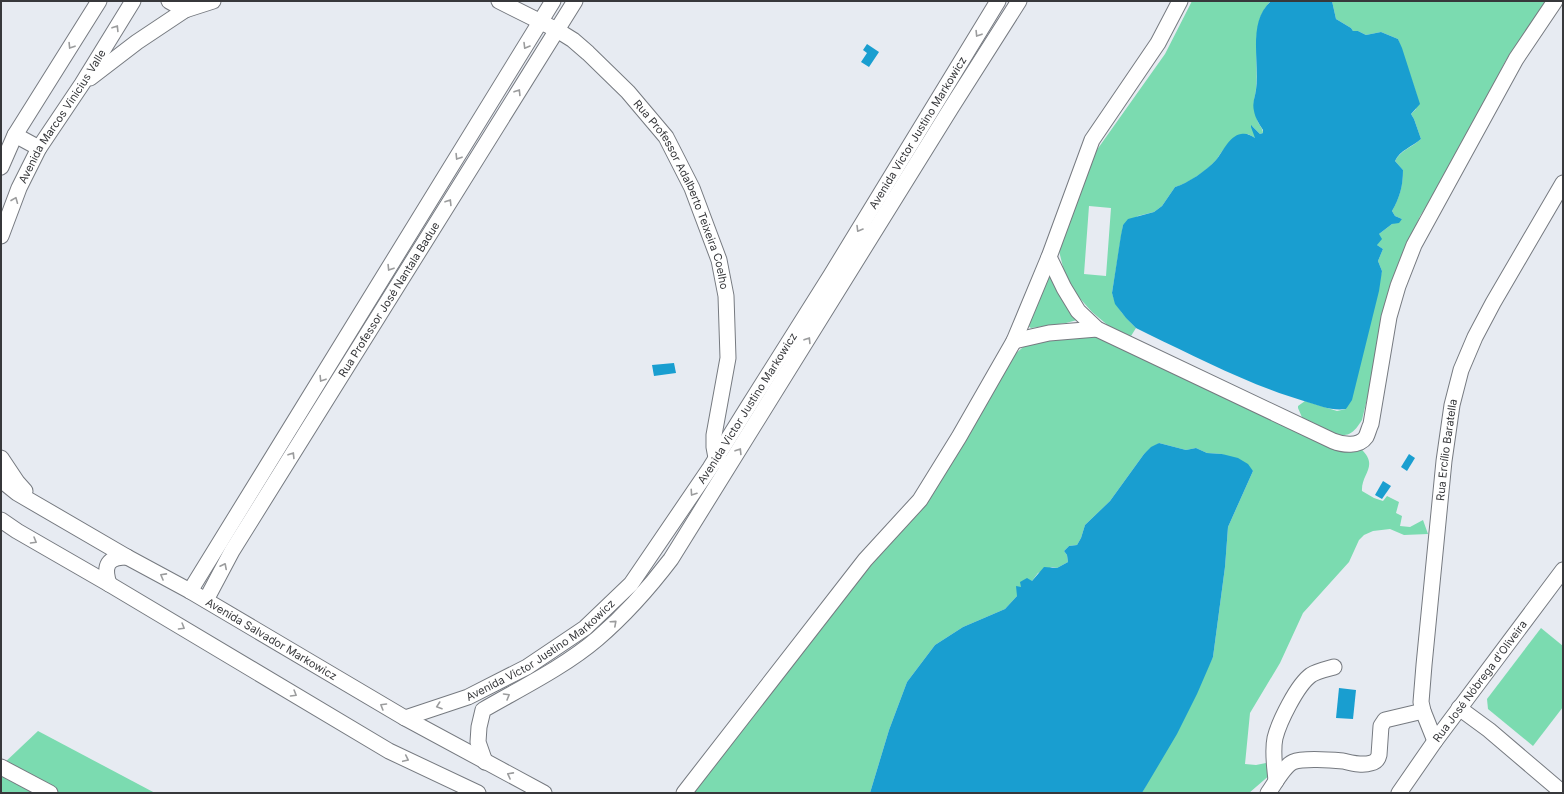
<svg xmlns="http://www.w3.org/2000/svg" width="1564" height="794" viewBox="0 0 1564 794" font-family="Inter,sans-serif">
  <style>
    .green { fill: #7bdbb0; fill-rule: evenodd }
    .water { fill: #199ed0 }
    .lines { fill: none; stroke-linecap: round; stroke-linejoin: round }
    .minor-casing { stroke: #767a80; stroke-width: 17 }
    .minor { stroke: #fff; stroke-width: 15 }
    .oneway { stroke: #9b9c9d }
    .labels { text-anchor: middle; dominant-baseline: central; stroke-width: 3; stroke-linejoin: round; paint-order: stroke }
    .street-label { font-size: 11px; fill: #37383b; stroke: #fff }
  </style>
  <rect width="100%" height="100%" fill="#e7ebf2"/>
  <!-- green -->
  <g class="green">
    <path d="M 1192,1 L 1271,1 C 1249,21 1259,62 1256,89 C 1256,95 1253,99 1254,104 C 1255,110 1256,117 1258,122 C 1260,126 1263,129 1263,133 L 1260,134 L 1252,126 L 1256,137 L 1255,138 L 1248,134 C 1240,139 1231,143 1224,149 C 1221,152 1219,156 1217,159 C 1208,170 1187,184 1175,187 L 1162,206 L 1154,212 L 1138,216 L 1123,225 L 1112,293 C 1116,308 1125,317 1136,328 L 1131,336 L 1111,328 L 1092,312 L 1076,294 L 1066,279 L 1059,251 L 1094,154 L 1165,54 ZM 1089,206 L 1111,208 L 1106,276 L 1084,274 Z"/>
    <path d="M 1332,1 L 1548,1 L 1506,60 L 1473,127 L 1448,173 L 1420,216 L 1396,276 L 1362,420 C 1358,426 1355,431 1349,434 C 1337,439 1315,426 1304,422 L 1298,408 L 1298,406 L 1305,401 L 1337,411 L 1346,409 L 1382,271 L 1378,261 L 1383,249 L 1377,245 L 1379,234 L 1392,224 L 1402,219 L 1395,216 L 1392,211 C 1400,197 1403,185 1403,170 L 1395,161 C 1401,150 1411,148 1421,139 L 1414,119 L 1411,114 L 1416,109 L 1417,96 L 1398,39 L 1381,32 L 1366,35 L 1358,31 L 1353,31 L 1351,28 L 1336,19 Z"/>
    <path d="M 1049,276 L 1052,278 L 1077,320 L 1066,323 L 1031,328 L 1028,326 Z"/>
    <path d="M 1087,332 L 1311,433 C 1331,447 1334,455 1360,448 C 1380,466 1361,473 1362,491 L 1374,498 L 1383,501 L 1387,496 L 1399,502 L 1396,513 L 1402,516 L 1400,526 L 1410,527 L 1423,520 L 1428,534 L 1404,535 L 1390,529 L 1373,531 L 1364,535 L 1359,540 L 1349,562 L 1303,613 L 1280,663 L 1250,713 L 1245,764 L 1256,765 L 1266,763 L 1271,774 L 1249,793 L 1142,793 L 1213,657 L 1225,567 L 1228,527 L 1253,471 L 1222,454 L 1207,453 L 1196,448 L 1186,450 L 1159,443 L 1144,454 L 1110,501 L 1085,525 L 1081,538 L 1077,545 L 1069,546 L 1064,551 L 1067,555 L 1068,562 L 1057,568 L 1052,567 L 1038,573 L 1032,581 L 1021,587 L 1017,596 L 1005,609 L 963,627 L 935,645 L 907,682 L 889,730 L 870,793 L 695,793 L 691,790 L 888,542 L 923,505 L 949,468 L 969,430 L 1014,355 L 1029,342 Z"/>
    <path d="M 1541,628 L 1563,646 L 1563,707 L 1533,746 L 1488,709 L 1487,699 Z"/>
    <path d="M 38,731 L 155,793 L 1,793 L 1,766 Z"/>
  </g>
  <!-- water -->
  <g class="water">
    <path d="M 1271,1 L 1332,1 L 1336,19 L 1351,28 L 1353,31 L 1358,31 L 1366,35 L 1381,32 L 1398,39 L 1402,48 L 1420,104 L 1411,114 L 1414,119 L 1421,139 C 1412,147 1400,150 1395,161 L 1403,170 C 1403,186 1400,197 1392,211 L 1395,216 L 1402,219 L 1399,223 L 1392,224 L 1379,234 L 1382,239 L 1377,245 L 1383,249 L 1378,261 L 1382,271 L 1379,291 L 1352,400 L 1346,409 C 1332,411 1320,406 1307,402 C 1252,386 1200,359 1148,334 L 1136,328 L 1126,318 L 1115,304 L 1112,293 L 1121,235 L 1123,225 L 1128,219 L 1154,212 L 1162,206 L 1175,187 C 1188,183 1206,171 1216,160 C 1223,152 1229,136 1241,134 C 1247,133 1250,135 1255,138 L 1251,127 L 1251,125 L 1260,134 L 1263,133 L 1263,130 C 1260,125 1255,118 1254,111 C 1252,103 1255,97 1256,90 C 1260,62 1247,22 1271,1 Z"/>
    <path d="M 867,44 L 879,52 L 869,67 L 861,62 L 867,53 L 863,50 Z"/>
    <path d="M 674,363 L 676,373 L 654,376 L 652,365 Z"/>
    <path d="M 1159,443 L 1186,450 L 1196,448 L 1207,453 L 1222,454 L 1238,458 L 1248,464 L 1253,471 L 1228,527 L 1225,567 L 1213,657 L 1197,694 L 1177,734 L 1142,793 L 870,793 L 889,730 L 907,682 L 935,645 L 963,627 L 1005,609 L 1017,596 L 1016,586 L 1021,587 L 1020,582 L 1027,578 L 1032,581 L 1044,567 L 1057,568 L 1068,562 L 1067,555 L 1064,551 L 1069,546 L 1077,545 L 1081,538 L 1085,525 L 1110,501 L 1144,454 L 1151,447 Z"/>
    <path d="M 1409,454 L 1415,458 L 1407,471 L 1401,467 Z"/>
    <path d="M 1383,481 L 1391,486 L 1382,499 L 1375,495 Z"/>
    <path d="M 1339,688 L 1356,690 L 1353,719 L 1336,718 Z"/>
  </g>
  <g class="lines">
    <defs>
      <g id="minor">
        <path d="M 169,1 L 185,10"/>
        <path id="s1" d="M 499,1 L 557,30 L 573,40 L 588,53 L 628,92 L 666,137 L 692,188 L 719,260 L 726,296 L 728,358 L 714,435 L 714,447 L 716,458 L 719,460"/>
        <path d="M 90,78 L 137,42 L 185,10 L 213,1"/>
        <path d="M 15,135 L 39,148"/>
        <path d="M 1,167 L 15,135 L 99,1"/>
        <path id="s2" d="M 1,236 L 19,188 L 39,148 L 82,84 L 133,1"/>
        <path d="M 1049,257 L 1064,288 L 1078,311 L 1097,329 L 1333,441 C 1343,445 1359,447 1366,437 C 1368,433 1369,428 1371,424 L 1389,317 L 1398,286 L 1414,245 L 1516,59 L 1555,1"/>
        <path d="M 1014,341 L 1049,333 L 1097,329"/>
        <path d="M 1,458 L 17,482 L 25,491"/>
        <path id="s3" d="M 1,480 L 17,493 L 127,557 L 190,591 L 405,718 L 544,793"/>
        <path d="M 1,520 L 17,531 L 109,584 L 389,751 L 478,793"/>
        <path d="M 109,584 C 103,565 108,557 127,557"/>
        <path d="M 190,591 L 553,1"/>
        <path id="s4" d="M 206,600 L 232,551 L 575,1"/>
        <path d="M 1459,708 L 1489,730 L 1563,793"/>
        <path id="s5" d="M 405,718 L 468,697 L 527,667 L 585,628 L 631,584 L 710,468 L 746,410 L 831,275 L 998,1"/>
        <path id="s6" d="M 1435,741 L 1423,711 L 1421,702 L 1424,665 L 1444,461 L 1452,405 L 1461,370 L 1475,337 L 1493,303 L 1563,183"/>
        <path d="M 485,762 L 478,742 L 479,727 L 483,710 C 521,688 564,667 597,639 C 625,615 649,588 671,559 L 951,108 L 1019,1"/>
        <path d="M 1,767 L 50,793"/>
        <path d="M 1276,781 C 1275,768 1272,752 1275,738 C 1279,722 1297,685 1311,675 C 1317,671 1327,669 1334,667"/>
        <path d="M 684,793 L 865,560 L 920,500 L 959,437 L 1014,341 L 1049,257 L 1092,140 L 1158,43 L 1180,1"/>
        <path d="M 1268,793 C 1274,785 1284,766 1293,762 C 1302,758 1332,760 1343,761 C 1352,763 1362,766 1371,763 C 1376,762 1378,759 1379,755 L 1381,726 L 1385,720 L 1423,711"/>
        <path id="s7" d="M 1399,793 L 1435,741 L 1563,570"/>
      </g>
    </defs>
    <!-- minor casing -->
    <use href="#minor" class="minor-casing"/>
    <!-- minor -->
    <use href="#minor" class="minor"/>
  </g>
  <!-- one-way arrows -->
  <defs><path id="oneway-chevron" d="M-2-3.5L2.5 0L-2 3.5" fill="none" stroke-width="1.6" stroke-linecap="round" stroke-linejoin="round"/></defs>
  <g class="oneway">
    <use href="#oneway-chevron" transform="translate(116 28) rotate(-58)"/>
    <use href="#oneway-chevron" transform="translate(978 34) rotate(122)"/>
    <use href="#oneway-chevron" transform="translate(71 46) rotate(122)"/>
    <use href="#oneway-chevron" transform="translate(526 46) rotate(121)"/>
    <use href="#oneway-chevron" transform="translate(518 92) rotate(-58)"/>
    <use href="#oneway-chevron" transform="translate(458 157) rotate(122)"/>
    <use href="#oneway-chevron" transform="translate(15 200) rotate(-68)"/>
    <use href="#oneway-chevron" transform="translate(449 202) rotate(-58)"/>
    <use href="#oneway-chevron" transform="translate(859 229) rotate(121)"/>
    <use href="#oneway-chevron" transform="translate(390 268) rotate(122)"/>
    <use href="#oneway-chevron" transform="translate(808 340) rotate(-58)"/>
    <use href="#oneway-chevron" transform="translate(322 379) rotate(122)"/>
    <use href="#oneway-chevron" transform="translate(739 451) rotate(-58)"/>
    <use href="#oneway-chevron" transform="translate(292 455) rotate(-58)"/>
    <use href="#oneway-chevron" transform="translate(693 493) rotate(124)"/>
    <use href="#oneway-chevron" transform="translate(34 541) rotate(30)"/>
    <use href="#oneway-chevron" transform="translate(224 566) rotate(-63)"/>
    <use href="#oneway-chevron" transform="translate(163 576) rotate(-151)"/>
    <use href="#oneway-chevron" transform="translate(614 623) rotate(-42)"/>
    <use href="#oneway-chevron" transform="translate(182 627) rotate(31)"/>
    <use href="#oneway-chevron" transform="translate(294 694) rotate(31)"/>
    <use href="#oneway-chevron" transform="translate(507 696) rotate(-30)"/>
    <use href="#oneway-chevron" transform="translate(383 706) rotate(-149)"/>
    <use href="#oneway-chevron" transform="translate(439 706) rotate(161)"/>
    <use href="#oneway-chevron" transform="translate(406 759) rotate(25)"/>
    <use href="#oneway-chevron" transform="translate(510 775) rotate(-152)"/>
  </g>
  <g class="labels">
    <!-- street labels -->
    <g class="street-label">
      <text stroke="none"><textPath href="#s2" startOffset="135">Avenida Marcos Vinicius Valle</textPath></text>
      <text stroke="none"><textPath href="#s5" startOffset="801">Avenida Victor Justino Markowicz</textPath></text>
      <text stroke="none"><textPath href="#s1" startOffset="277">Rua Professor Adalberto Teixeira Coelho</textPath></text>
      <text stroke="none"><textPath href="#s4" startOffset="352">Rua Professor José Nantala Badue</textPath></text>
      <text stroke="none"><textPath href="#s5" startOffset="477">Avenida Victor Justino Markowicz</textPath></text>
      <text stroke="none"><textPath href="#s6" startOffset="295">Rua Ercílio Baratella</textPath></text>
      <text stroke="none"><textPath href="#s3" startOffset="314">Avenida Salvador Markowicz</textPath></text>
      <text stroke="none"><textPath href="#s5" startOffset="153">Avenida Victor Justino Markowicz</textPath></text>
      <text stroke="none"><textPath href="#s7" startOffset="138">Rua José Nóbrega d'Oliveira</textPath></text>
    </g>
  </g>
  <!-- border -->
  <rect width="1564" height="794" fill="none" stroke="#37383b" stroke-width="4"/>
</svg>
